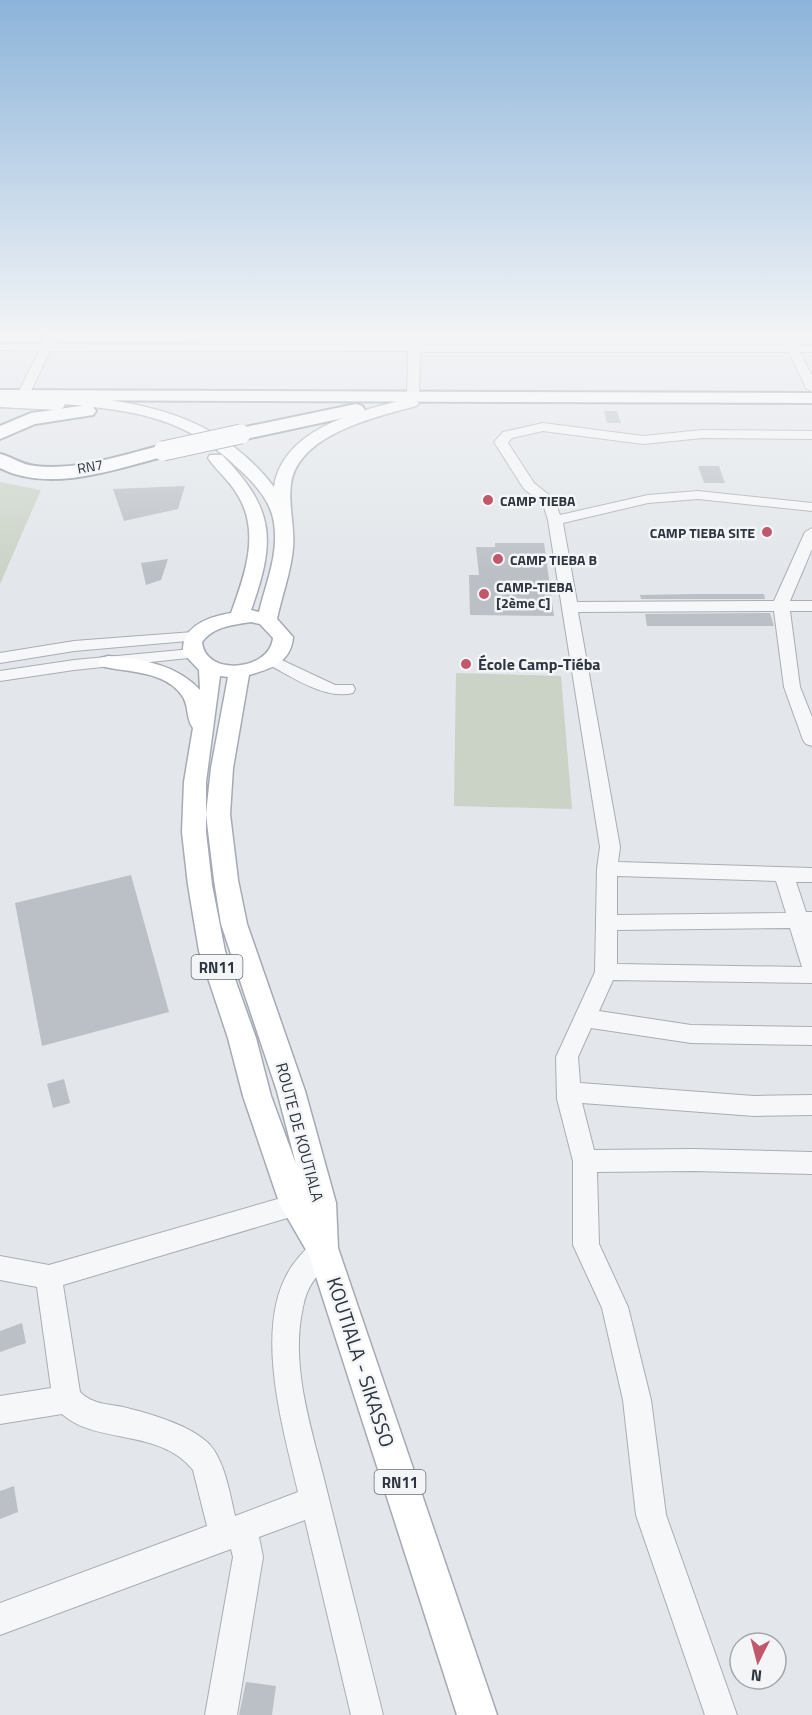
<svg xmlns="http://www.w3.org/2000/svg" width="812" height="1715" viewBox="0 0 812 1715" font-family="'Titillium Web',sans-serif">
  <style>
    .green { fill: #cad3c6 }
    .building { fill: #bbc0c6 }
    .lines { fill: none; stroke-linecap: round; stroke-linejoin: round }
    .minor-casing { stroke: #a9adb4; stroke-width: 2 }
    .major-casing { stroke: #a4abb4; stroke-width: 3 }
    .highway-casing { stroke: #8c959f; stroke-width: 4 }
    .minor { fill: #f6f7f9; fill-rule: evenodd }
    .major { fill: #fff; fill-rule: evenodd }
    .highway { fill: #fff; fill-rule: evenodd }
    .highway-bridge-casing { stroke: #8c959f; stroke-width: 21; stroke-linecap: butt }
    .highway-bridge { stroke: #fff; stroke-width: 19 }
    .poi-dot { fill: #c1576b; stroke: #f3f5f7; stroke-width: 2 }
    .labels { text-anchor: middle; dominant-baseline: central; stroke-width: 5; stroke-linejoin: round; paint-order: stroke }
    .far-street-label { font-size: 14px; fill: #2d3541; stroke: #f3f5f7 }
    .far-poi-label { font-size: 14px; font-weight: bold; fill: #2d3541; stroke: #f3f5f7; text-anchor: start }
    .shield { fill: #f3f5f7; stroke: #686f78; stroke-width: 1.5 }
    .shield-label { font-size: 15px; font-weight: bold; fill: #2d3541 }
    .poi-label { font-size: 16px; font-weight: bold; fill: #2d3541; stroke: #f3f5f7; text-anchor: start }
    .street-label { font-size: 16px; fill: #2d3541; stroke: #f3f5f7 }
    .near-street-label { font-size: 20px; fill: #2d3541; stroke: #f3f5f7 }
  </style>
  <rect width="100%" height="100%" fill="#e3e6ea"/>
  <!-- green -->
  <g class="green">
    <path d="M 0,482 L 41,490 L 0,584 Z"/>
    <path d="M 456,673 L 561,676 L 572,809 L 454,806 Z"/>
  </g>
  <!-- building -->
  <g class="building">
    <path d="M 604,411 L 617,411 L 621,423 L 607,423 Z"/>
    <path d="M 698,466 L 719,466 L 725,483 L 704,483 Z"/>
    <path d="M 185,486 L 178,509 L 124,521 L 113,489 Z"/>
    <path d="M 495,543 L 544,543 L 554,616 L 470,615 L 469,575 L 479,575 L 476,547 L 495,547 Z"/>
    <path d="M 168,559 L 161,580 L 146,585 L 141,563 Z"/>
    <path d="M 694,594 L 764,594 L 765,599 L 641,599 L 640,595 Z"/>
    <path d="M 770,613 L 774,626 L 647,626 L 645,614 Z"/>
    <path d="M 131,875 L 169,1012 L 42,1046 L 15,903 Z"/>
    <path d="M 64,1079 L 70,1103 L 53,1108 L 47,1084 Z"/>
    <path d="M 22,1323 L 26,1343 L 0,1352 L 0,1331 Z"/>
    <path d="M 14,1486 L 18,1512 L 0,1519 L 0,1491 Z"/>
    <path d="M 246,1682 L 276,1686 L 272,1715 L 239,1715 Z"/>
  </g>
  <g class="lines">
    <defs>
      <g id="minor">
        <path d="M 48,333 L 59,333 L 54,344 L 408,345 L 409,333 L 419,333 L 420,345 L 785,345 L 779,333 L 790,333 L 797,345 L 812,346 L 812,352 L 800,352 L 812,376 L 812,392 L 806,388 L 789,352 L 420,352 L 419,398 L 413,402 L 407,398 L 408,351 L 50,351 L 29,395 L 27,398 L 19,398 L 17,395 L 39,351 L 0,350 L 0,344 L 42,344 Z"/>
        <path d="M 543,423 L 643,436 L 702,430 L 812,431 L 812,439 L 702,438 L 643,444 L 543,431 L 512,438 L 508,443 L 534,483 L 554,499 L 560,515 L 648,495 L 698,491 L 812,503 L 812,511 L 698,499 L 648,503 L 563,523 L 577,602 L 774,601 L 805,532 L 812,528 L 812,549 L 790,601 L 812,601 L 812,611 L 790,611 L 800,687 L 812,717 L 812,746 L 806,744 L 803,740 L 784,687 L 774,611 L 578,612 L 620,847 L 618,862 L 812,868 L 812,882 L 796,882 L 806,912 L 812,912 L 812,983 L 613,980 L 599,1011 L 691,1025 L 812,1027 L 812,1045 L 691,1043 L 591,1028 L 578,1057 L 580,1083 L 754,1096 L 812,1095 L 812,1115 L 754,1116 L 582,1103 L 594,1150 L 693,1149 L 812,1152 L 812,1174 L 693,1171 L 597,1172 L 599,1244 L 628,1307 L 651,1400 L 666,1515 L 737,1715 L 705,1715 L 636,1515 L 623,1400 L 602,1308 L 573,1245 L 573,1161 L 557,1099 L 556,1057 L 595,972 L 597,869 L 600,847 L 548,520 L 543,504 L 524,489 L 494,442 L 503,432 ZM 617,876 L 776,881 L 786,913 L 617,915 ZM 790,928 L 802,967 L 617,964 L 617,930 Z"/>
        <path d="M 193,632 L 201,637 L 199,640 L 74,651 L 0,663 L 0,653 L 74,641 Z"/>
        <path d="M 192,649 L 198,651 L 200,654 L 198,657 L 74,670 L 0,681 L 0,671 L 74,660 Z"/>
        <path d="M 271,655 L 335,685 L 353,685 L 355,689 L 353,693 C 323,700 292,676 265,663 L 263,660 L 265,657 Z"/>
        <path d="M 295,1194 L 304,1197 L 307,1205 L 304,1213 L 63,1285 L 80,1392 C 92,1404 107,1404 123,1407 C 148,1413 199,1427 214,1450 C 226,1469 230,1494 235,1516 L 298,1492 C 283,1427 248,1314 299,1257 C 306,1249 312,1241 323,1237 L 332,1241 L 336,1249 C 325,1273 309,1276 303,1307 C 289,1369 314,1435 328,1495 C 346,1568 365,1642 383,1715 L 351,1715 L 305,1520 L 259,1537 L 263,1557 L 237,1715 L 205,1715 L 233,1557 L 231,1549 L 0,1635 L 0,1603 L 207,1526 L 193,1470 C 160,1428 96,1445 62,1414 L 0,1424 L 0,1396 L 51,1388 L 37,1287 L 0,1280 L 0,1256 L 49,1265 Z"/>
      </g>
      <path id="major" d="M 41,392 C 133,401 214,409 274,487 C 283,427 363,410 411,398 L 419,403 L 416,406 C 376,417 298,434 291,484 C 288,506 295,526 293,548 C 291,572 282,595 277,619 L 293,637 C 291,663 270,669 249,675 L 233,768 L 230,814 L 238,880 L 247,924 L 305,1091 L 336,1203 L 338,1248 L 497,1715 L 457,1715 L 309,1255 L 280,1205 L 243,1096 L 228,1038 L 199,951 L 188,885 L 182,832 L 184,782 L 193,728 C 186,719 189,707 183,697 C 166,670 128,673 101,666 L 98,662 L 101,658 L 108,656 C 141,659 176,664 200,690 L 199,670 L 183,653 C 181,626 208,617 231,613 C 245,575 261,531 237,494 C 229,480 217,471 208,458 L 210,455 L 222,455 C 275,509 276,540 251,610 L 259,612 C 266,583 279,554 274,523 C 271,501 255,484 240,470 C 186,417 137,411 65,404 L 63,408 L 58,410 L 0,407 L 0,397 L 35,399 L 36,394 ZM 251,622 L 260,624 L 273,638 C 270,671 205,677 202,642 C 214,626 233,625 251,622 ZM 220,676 L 228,677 L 211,768 L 206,814 L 214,880 L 221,924 L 277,1091 L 296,1164 L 271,1096 L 256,1038 L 225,951 L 212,885 L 206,832 L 206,782 Z"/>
      <g id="highway">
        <path d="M 0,390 L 812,393 L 812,403 L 0,400 Z"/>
        <path d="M 356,404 L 362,406 L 365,410 L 362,414 L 241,440 L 234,438 L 232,434 L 234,430 L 241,428 Z"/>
        <path d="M 87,405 L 93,407 L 96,411 L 93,415 L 35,424 L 0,439 L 0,426 L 31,413 Z"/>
        <path d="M 163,445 L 170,447 L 173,451 L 170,455 C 118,468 51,494 0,468 L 0,454 C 12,457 22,465 35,466 C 77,471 122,455 163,445 Z"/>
      </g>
    </defs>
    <!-- minor casing -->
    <use href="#minor" class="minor-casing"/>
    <!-- major casing -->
    <use href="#major" class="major-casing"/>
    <!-- highway casing -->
    <use href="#highway" class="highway-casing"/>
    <!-- minor -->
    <use href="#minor" class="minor"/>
    <!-- major -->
    <use href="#major" class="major"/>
    <!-- highway -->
    <use href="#highway" class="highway"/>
    <defs>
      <path id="highway-bridge" d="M 163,451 L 241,434"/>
    </defs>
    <!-- highway-bridge casing -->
    <use href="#highway-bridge" class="highway-bridge-casing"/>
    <!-- highway-bridge -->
    <use href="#highway-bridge" class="highway-bridge"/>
  </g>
  <!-- sky -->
  <linearGradient id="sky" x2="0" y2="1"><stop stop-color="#8cb4da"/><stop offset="0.58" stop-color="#f2f4f6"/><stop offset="1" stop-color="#f2f4f6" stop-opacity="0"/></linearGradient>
  <rect width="812" height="573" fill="url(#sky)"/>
  <!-- markers -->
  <g class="poi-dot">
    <circle cx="488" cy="500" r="6"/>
    <circle cx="767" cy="532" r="6"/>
    <circle cx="498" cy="559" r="6"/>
    <circle cx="484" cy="594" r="6"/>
    <circle cx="466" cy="664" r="6"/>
  </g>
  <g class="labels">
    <!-- far-street labels -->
    <g class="far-street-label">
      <text transform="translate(90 466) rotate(-10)">RN7</text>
    </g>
    <!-- far-poi labels -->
    <g class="far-poi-label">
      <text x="500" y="500">CAMP TIEBA</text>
      <text x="755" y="532" text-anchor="end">CAMP TIEBA SITE</text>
      <text x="510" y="559">CAMP TIEBA B</text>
      <text x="496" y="586">CAMP-TIEBA<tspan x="496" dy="16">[2ème C]</tspan></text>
    </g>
    <!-- shield labels -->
    <g class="shield">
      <rect x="191.5" y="955" width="51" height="24" rx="4.5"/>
      <rect x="374.5" y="1470" width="51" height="24" rx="4.5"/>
    </g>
    <g class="shield-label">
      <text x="217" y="967">RN11</text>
      <text x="400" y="1482">RN11</text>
    </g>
    <!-- poi labels -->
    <g class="poi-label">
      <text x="478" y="664">École Camp-Tiéba</text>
    </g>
    <!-- street labels -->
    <g class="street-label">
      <text transform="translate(300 1132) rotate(75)">ROUTE DE KOUTIALA</text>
    </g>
    <!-- near-street labels -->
    <g class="near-street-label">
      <text transform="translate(361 1362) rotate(72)">KOUTIALA - SIKASSO</text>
    </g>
  </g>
  <!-- north arrow -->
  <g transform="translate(758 1661) rotate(186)"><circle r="28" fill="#f3f5f7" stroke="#a4a8ae" stroke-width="1.5"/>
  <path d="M0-4.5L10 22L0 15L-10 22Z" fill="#c1576b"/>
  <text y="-9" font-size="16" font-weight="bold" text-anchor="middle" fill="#2d3541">N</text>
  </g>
</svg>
